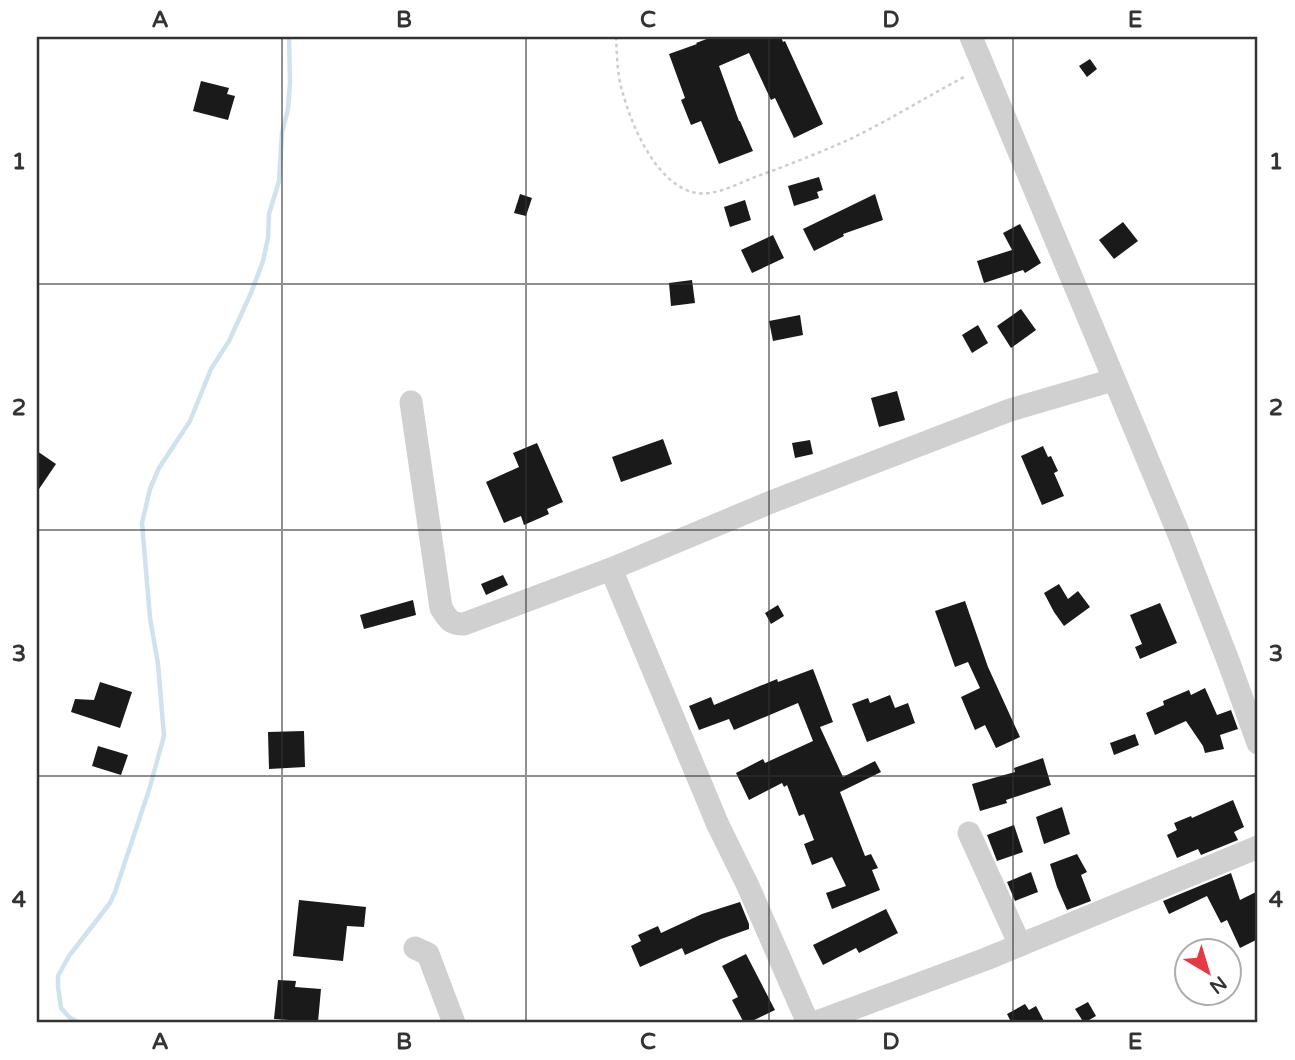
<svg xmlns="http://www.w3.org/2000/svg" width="1295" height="1060" viewBox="0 0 1295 1060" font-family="'Varela Round',sans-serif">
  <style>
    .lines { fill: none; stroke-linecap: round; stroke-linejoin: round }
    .stream { stroke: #cfe2ee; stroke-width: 4.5 }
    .building { fill: #1a1a1a }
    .path { stroke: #cdcdcd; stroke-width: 2.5; stroke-dasharray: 3.5 3.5; stroke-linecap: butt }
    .minor { stroke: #d0d0d0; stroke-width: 23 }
    .grid { fill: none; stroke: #333; stroke-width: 2; stroke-opacity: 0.55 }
    .neatline { fill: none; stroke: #333; stroke-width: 2.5 }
    .grid-label { font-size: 23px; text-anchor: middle; font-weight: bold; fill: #333 }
  </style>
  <rect width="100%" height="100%" fill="#fff"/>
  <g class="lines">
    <!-- stream -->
    <path class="stream" d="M 79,1023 L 69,1017 L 61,1008 L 58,987 L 58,976 L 69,956 L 110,903 L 115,892 L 149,790 L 164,736 L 158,664 L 150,618 L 142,523 L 150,489 L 159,468 L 190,421 L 211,369 L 229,341 L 251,293 L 263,261 L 268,238 L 269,214 L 279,181 L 282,133 L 288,109 L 290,83 L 289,37"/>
  </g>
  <!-- building -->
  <g class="building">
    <path d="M 712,37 L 781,37 L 783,42 L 785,41 L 823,124 L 794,138 L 775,98 L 771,100 L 749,53 L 719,66 L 739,121 L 740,121 L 753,151 L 719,164 L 701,121 L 691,125 L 681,100 L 685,98 L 669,54 L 697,44 L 696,43 Z"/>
    <path d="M 1090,59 L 1097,69 L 1087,77 L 1079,66 Z"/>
    <path d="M 201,81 L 229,88 L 227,94 L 235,96 L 228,120 L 193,111 Z"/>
    <path d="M 819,177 L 823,190 L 817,192 L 819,198 L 794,206 L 788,186 Z"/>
    <path d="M 520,194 L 532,198 L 526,216 L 514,213 Z"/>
    <path d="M 875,194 L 883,220 L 843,234 L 844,236 L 814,251 L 803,229 Z"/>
    <path d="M 745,200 L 751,220 L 730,227 L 724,207 Z"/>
    <path d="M 1123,222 L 1138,241 L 1114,259 L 1099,240 Z"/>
    <path d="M 1020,224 L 1041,263 L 1025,273 L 1023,270 L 984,283 L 977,261 L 1012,250 L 1003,233 Z"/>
    <path d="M 773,235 L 784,258 L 752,273 L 741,250 Z"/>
    <path d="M 692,280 L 695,303 L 671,306 L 669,283 Z"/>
    <path d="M 1021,309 L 1036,330 L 1011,348 L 997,326 Z"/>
    <path d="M 800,315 L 803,335 L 773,341 L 769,321 Z"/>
    <path d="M 978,325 L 988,343 L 972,353 L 962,335 Z"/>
    <path d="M 897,391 L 905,420 L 879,427 L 871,398 Z"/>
    <path d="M 663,439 L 672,464 L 621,482 L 612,457 Z"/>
    <path d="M 810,440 L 813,454 L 795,458 L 792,443 Z"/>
    <path d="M 537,443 L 563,502 L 547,509 L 549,514 L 524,525 L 521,516 L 504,523 L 486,482 L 519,467 L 513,453 Z"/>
    <path d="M 1043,446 L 1048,457 L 1051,456 L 1058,471 L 1054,473 L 1064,496 L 1042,505 L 1021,456 Z"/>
    <path d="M 37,451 L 56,464 L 37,492 Z"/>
    <path d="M 503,575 L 508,585 L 486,595 L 481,584 Z"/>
    <path d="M 1059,584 L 1068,599 L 1078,591 L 1090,607 L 1064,626 L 1054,612 L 1044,593 Z"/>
    <path d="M 413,600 L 416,615 L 364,629 L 360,615 Z"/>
    <path d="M 965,601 L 988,667 L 1020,737 L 996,748 L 985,725 L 975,730 L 961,697 L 980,688 L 968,662 L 955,667 L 935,611 Z"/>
    <path d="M 1160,603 L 1177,643 L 1140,659 L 1135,647 L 1142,644 L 1130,615 Z"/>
    <path d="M 778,605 L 784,616 L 771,624 L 765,613 Z"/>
    <path d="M 813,669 L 833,722 L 820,727 L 843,777 L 875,761 L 881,772 L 840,792 L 865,856 L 871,854 L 878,868 L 872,870 L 880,890 L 832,909 L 826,893 L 846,886 L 832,857 L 812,865 L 804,844 L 814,840 L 804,814 L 799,816 L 787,785 L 784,787 L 782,783 L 749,800 L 736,773 L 763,759 L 765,763 L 813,741 L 798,703 L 734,730 L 729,719 L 699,730 L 689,706 L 711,697 L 714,705 L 777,679 L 778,682 Z"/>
    <path d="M 100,682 L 132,692 L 120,728 L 71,712 L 75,699 L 94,700 Z"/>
    <path d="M 1205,688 L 1217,715 L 1231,710 L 1238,729 L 1220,735 L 1224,749 L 1205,753 L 1203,746 L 1186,721 L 1155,735 L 1146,713 L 1164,705 L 1163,701 L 1189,690 L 1191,695 Z"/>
    <path d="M 890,695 L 895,708 L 908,703 L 915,723 L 867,742 L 852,704 L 868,698 L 870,703 Z"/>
    <path d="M 304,731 L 305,767 L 269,769 L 268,732 Z"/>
    <path d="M 1135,734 L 1139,745 L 1114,755 L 1110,743 Z"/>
    <path d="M 98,746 L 128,755 L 121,775 L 92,766 Z"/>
    <path d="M 1043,758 L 1051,785 L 1006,800 L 1007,803 L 980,811 L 972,784 L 1015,772 L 1014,768 Z"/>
    <path d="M 1233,800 L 1244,827 L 1234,832 L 1238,840 L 1201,855 L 1198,849 L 1177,858 L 1167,835 L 1177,830 L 1174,823 L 1191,816 L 1192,818 Z"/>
    <path d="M 1062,807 L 1070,834 L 1044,844 L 1036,817 Z"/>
    <path d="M 1014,825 L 1023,852 L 997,861 L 987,835 Z"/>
    <path d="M 1077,854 L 1087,872 L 1081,875 L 1091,901 L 1067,910 L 1057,887 L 1050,864 Z"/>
    <path d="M 1031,872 L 1038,892 L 1015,901 L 1007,882 Z"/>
    <path d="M 1231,873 L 1240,900 L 1258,891 L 1258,939 L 1240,948 L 1227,920 L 1221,923 L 1207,896 L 1169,914 L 1163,901 Z"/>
    <path d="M 299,900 L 366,907 L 364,927 L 347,926 L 343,961 L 293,956 Z"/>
    <path d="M 740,902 L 749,924 L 749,929 L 721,939 L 685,955 L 682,948 L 640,967 L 631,946 L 641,941 L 638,935 L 658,926 L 661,933 L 702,914 Z"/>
    <path d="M 886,909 L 898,933 L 859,953 L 856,948 L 823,965 L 813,945 Z"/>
    <path d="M 746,954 L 775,1010 L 748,1023 L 744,1023 L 732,1000 L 738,997 L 722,966 Z"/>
    <path d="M 278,980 L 296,981 L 295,987 L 321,989 L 318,1022 L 274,1019 Z"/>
    <path d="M 1088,1002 L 1096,1016 L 1084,1023 L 1075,1009 Z"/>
    <path d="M 1025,1004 L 1029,1010 L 1036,1006 L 1045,1023 L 1004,1023 L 1010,1020 L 1007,1014 Z"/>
  </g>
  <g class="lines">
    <!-- path -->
    <path class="path" d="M 616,37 C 617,54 617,74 622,90 C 631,125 655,181 692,192 C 714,198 738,183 758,176 C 788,165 819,153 848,140 C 888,121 926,97 966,76"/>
    <!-- minor -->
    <g class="minor">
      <path d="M 971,37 L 1178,532 L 1229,663 L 1258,743"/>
      <path d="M 411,402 L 441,608 C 448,619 450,624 464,624 L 611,569 L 771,502 L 1010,410 L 1113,380"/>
      <path d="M 611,569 L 718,825 L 748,886 L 808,1023"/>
      <path d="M 969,833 L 1020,945"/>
      <path d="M 415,948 L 428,954 L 454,1023"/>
      <path d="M 814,1023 L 986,959 L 1258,847"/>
    </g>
  </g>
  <!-- grid -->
  <path class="grid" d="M 282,37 L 282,1023M 526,37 L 526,1023M 769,37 L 769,1023M 1013,37 L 1013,1023M 37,284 L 1258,284M 37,530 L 1258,530M 37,776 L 1258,776"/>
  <!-- border -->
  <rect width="1295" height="1060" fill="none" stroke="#ffffff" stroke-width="77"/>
  <!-- north arrow -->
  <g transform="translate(1208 972) rotate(142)"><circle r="33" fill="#ffffff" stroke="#adadad" stroke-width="2"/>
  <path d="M0-5L12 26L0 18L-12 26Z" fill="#e63946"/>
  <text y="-10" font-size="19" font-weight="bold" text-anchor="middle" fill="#333333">N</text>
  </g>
  <rect x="38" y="38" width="1218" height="983" class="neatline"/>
  <g class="grid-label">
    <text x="160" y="27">A</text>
    <text x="404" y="27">B</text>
    <text x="648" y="27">C</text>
    <text x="891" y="27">D</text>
    <text x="1135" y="27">E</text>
    <text x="19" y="169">1</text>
    <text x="1276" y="169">1</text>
    <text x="19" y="415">2</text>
    <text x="1276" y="415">2</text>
    <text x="19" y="661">3</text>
    <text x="1276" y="661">3</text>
    <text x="19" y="907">4</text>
    <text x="1276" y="907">4</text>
    <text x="160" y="1049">A</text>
    <text x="404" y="1049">B</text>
    <text x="648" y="1049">C</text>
    <text x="891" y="1049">D</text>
    <text x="1135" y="1049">E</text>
  </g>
</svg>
